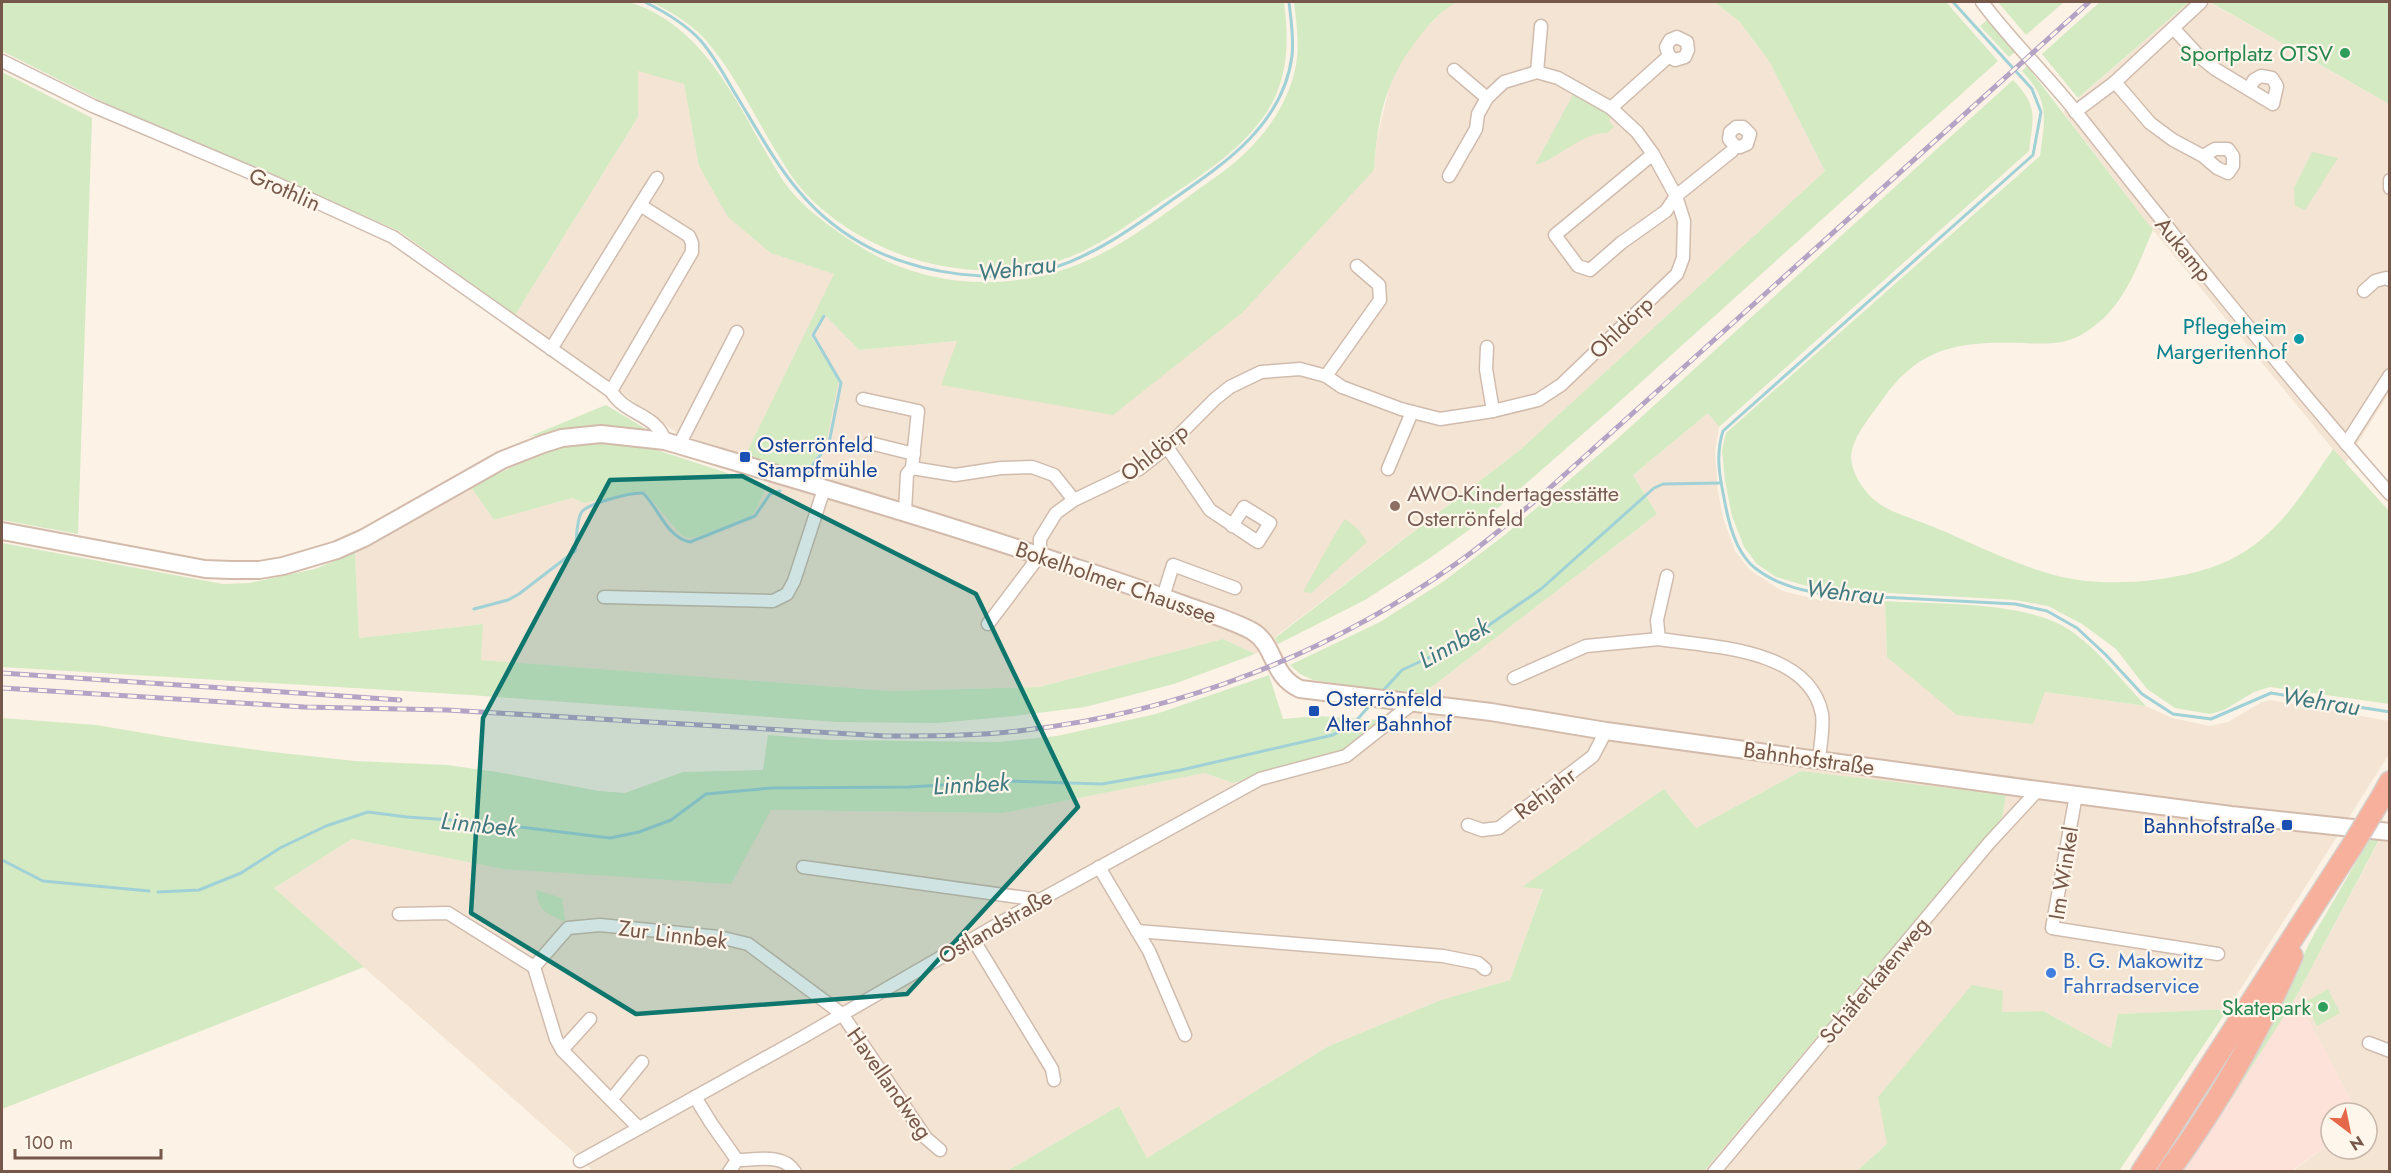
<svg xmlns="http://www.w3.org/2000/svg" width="2391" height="1173" viewBox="0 0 2391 1173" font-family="Jost,sans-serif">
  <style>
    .residential { fill: #f4e4d3 }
    .commercial { fill: #fce2d9 }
    .green { fill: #d4eac3 }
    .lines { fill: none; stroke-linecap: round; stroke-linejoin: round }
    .stream { stroke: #a0d1d7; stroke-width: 3 }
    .street-casing { stroke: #d0bcae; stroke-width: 15 }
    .secondary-casing { stroke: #d3bbac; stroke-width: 20 }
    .highway-casing { stroke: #d8d0cc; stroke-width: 24 }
    .street { stroke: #fff; stroke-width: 12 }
    .secondary { stroke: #fff; stroke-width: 16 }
    .highway { stroke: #f6b09c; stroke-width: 21 }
    .rail-casing { stroke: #b5a3c6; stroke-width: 5 }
    .rail { stroke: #fff6eb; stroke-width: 3; stroke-dasharray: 9; stroke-linecap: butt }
    .highway-bridge-casing { stroke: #d8d0cc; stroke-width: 24; stroke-linecap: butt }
    .highway-bridge { stroke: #f6b09c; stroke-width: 21 }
    .marked { fill: #0f766e; fill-opacity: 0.2; stroke: #0f766e; stroke-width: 4.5; stroke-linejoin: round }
    .leisure-dot { fill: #2e9e5b; stroke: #fff6eb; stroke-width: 2 }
    .culture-dot { fill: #0f9aa8; stroke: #fff6eb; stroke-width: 2 }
    .transit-dot { fill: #1a4fb4; stroke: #fff6eb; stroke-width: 2 }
    .education-dot { fill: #8d6e63; stroke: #fff6eb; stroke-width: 2 }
    .shop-dot { fill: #3f7fe0; stroke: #fff6eb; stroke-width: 2 }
    .labels { text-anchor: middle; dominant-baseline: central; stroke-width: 4.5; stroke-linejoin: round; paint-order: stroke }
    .leisure-label { font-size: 22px; fill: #27864d; stroke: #fff6eb; text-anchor: end }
    .street-label { font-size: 22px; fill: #75584a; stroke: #fff6eb }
    .culture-label { font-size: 22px; fill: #0d838f; stroke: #fff6eb; text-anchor: end }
    .transit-label { font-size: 22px; fill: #164399; stroke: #fff6eb; text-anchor: start }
    .education-label { font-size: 22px; fill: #785e54; stroke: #fff6eb; text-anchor: start }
    .shop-label { font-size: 22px; fill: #366cbe; stroke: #fff6eb; text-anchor: start }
    .water-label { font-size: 24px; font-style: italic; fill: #417981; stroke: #fff6eb }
  </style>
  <rect width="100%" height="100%" fill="#fcf2e5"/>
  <!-- residential -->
  <g class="residential">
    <path d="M 1457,2 L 1714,2 L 1739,21 L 1769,61 L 1825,171 L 1520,450 L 1275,637 L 1278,644 L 1255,654 L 1223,639 L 1039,687 L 891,691 L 481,660 L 482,624 L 359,638 L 355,552 L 471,487 L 494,520 L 572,498 L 584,503 L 640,490 L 645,492 L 681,535 L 755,512 L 776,467 L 838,379 L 810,335 L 824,314 L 859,350 L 958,341 L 942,385 L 1374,170 L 1377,139 L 1391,80 L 1406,53 L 1426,28 L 1448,6 Z"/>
    <path d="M 2189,2 L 2209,2 L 2389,104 L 2389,393 L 2345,464 L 2153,230 L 2063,112 Z"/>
    <path d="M 638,70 L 684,84 L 699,166 L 771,253 L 835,274 L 745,456 L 677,433 L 515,315 L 638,117 Z"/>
    <path d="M 1708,413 L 1719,427 L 1715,452 L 1718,491 L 1723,518 L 1735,551 L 1750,570 L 1782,591 L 1816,599 L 1885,601 L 1887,657 L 2044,692 L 2146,706 L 2172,718 L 2210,726 L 2228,722 L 2262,702 L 2270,700 L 2389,721 L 2389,754 L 2228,1009 L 2118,1014 L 2111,1048 L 2043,1011 L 2002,1012 L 1887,1144 L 1857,1171 L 1704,1171 L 2002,818 L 2006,796 L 1801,771 L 1696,828 L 1664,789 L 1523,887 L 1543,888 L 1510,980 L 1441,1000 L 1329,1046 L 1147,1158 L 1119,1106 L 1007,1171 L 593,1171 L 576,1154 L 274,888 L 352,839 L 503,869 L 771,810 L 1003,813 L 1205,773 L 1233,783 L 1380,720 L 1407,693 L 1421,695 L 1657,514 L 1633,475 Z"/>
    <path d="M 2389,822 L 2389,1171 L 2292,1172 L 2331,1142 L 2331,1149 L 2367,1149 L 2367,1113 L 2358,1113 L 2296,997 Z"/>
  </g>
  <!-- commercial -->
  <path class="commercial" d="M 2296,997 L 2358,1113 L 2331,1113 L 2331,1142 L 2292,1171 L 2182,1172 Z"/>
  <!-- green -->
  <g class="green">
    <path d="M 2,2 L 629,2 C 710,27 740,113 782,179 C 800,206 829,226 856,244 C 927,291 1018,294 1095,257 C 1138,236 1177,204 1217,176 C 1256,149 1291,107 1297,58 C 1299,39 1296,20 1294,2 L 1457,2 C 1442,10 1430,23 1420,36 C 1385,80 1378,115 1374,170 L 1243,312 L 1113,415 L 941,385 L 957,341 L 859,350 L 824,314 L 810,335 L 838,378 L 838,383 L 826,443 L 803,475 L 745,456 L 834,274 L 771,253 L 728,217 L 699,166 L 684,84 L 638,71 L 638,117 L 515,315 L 399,231 L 107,104 L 2,51 Z"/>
    <path d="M 651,2 L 1284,2 C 1288,34 1289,64 1276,95 C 1253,146 1198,177 1154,207 C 1123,228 1088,254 1051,263 C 993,278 928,270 874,243 C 851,232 826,215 808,196 C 794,182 784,164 774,148 C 752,111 732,69 703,37 C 688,22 670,11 651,2 Z"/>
    <path d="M 1714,2 L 1946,2 L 1998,61 L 1609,411 L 1491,514 L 1430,558 L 1365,600 L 1278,644 L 1275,638 L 1520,450 L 1825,171 L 1769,61 L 1739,21 Z"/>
    <path d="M 1998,2 L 2064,2 L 2026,35 Z"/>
    <path d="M 2100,2 L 2189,2 L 2078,98 L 2042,54 Z"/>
    <path d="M 2210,2 L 2389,2 L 2389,104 Z"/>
    <path d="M 1987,20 L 2015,52 L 2009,57 L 1980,26 Z"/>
    <path d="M 2027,66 L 2153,230 C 2135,271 2123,311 2081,335 C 2063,345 2043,344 2023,343 C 1959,341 1918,346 1880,403 C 1870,417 1856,433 1852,450 C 1847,469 1865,495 1881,505 C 1897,515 1918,520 1936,528 C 1984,548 2034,575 2086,581 C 2126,585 2172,580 2210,568 C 2271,548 2299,499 2333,449 L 2389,511 L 2389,704 L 2270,687 L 2254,692 L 2224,710 L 2210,714 L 2175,708 L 2147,689 L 2116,649 L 2082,624 L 2048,606 L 2015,600 L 1817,589 L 1776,577 L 1757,564 L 1744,547 L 1732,516 L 1725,481 L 1722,450 L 1726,433 L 2040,156 C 2045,118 2050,101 2022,71 Z"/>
    <path d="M 2,72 L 92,118 L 78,534 L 2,520 Z"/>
    <path d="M 2013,80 C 2039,107 2033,117 2029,151 L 1719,427 L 1708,413 L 1633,475 L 1657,514 L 1421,695 L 1313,680 L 1300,674 L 1290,665 L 1380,622 L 1444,581 L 1506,534 L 1616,440 Z"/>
    <path d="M 1574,93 L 1612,115 L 1609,121 L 1614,127 L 1607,133 C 1580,133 1561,158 1535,165 Z"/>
    <path d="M 2312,152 L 2338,158 L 2305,210 L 2295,206 L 2294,188 Z"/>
    <path d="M 606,405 L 646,429 L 645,432 L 580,429 L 528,437 Z"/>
    <path d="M 589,443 L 630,444 L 654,449 L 767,486 L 755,512 L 751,516 L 697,537 L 689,538 L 681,535 L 645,492 L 640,491 L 584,503 L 572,498 L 494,520 L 471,487 C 510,468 546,448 589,443 Z"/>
    <path d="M 1345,519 L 1358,529 L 1367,542 L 1311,593 L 1303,592 L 1331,541 Z"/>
    <path d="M 2,543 L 223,584 L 249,583 L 315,569 L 355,552 L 359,638 L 483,624 L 481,660 L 891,691 L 1039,687 L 1223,639 L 1255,654 L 1174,684 L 1085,707 L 1015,716 L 937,723 L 837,722 L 471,695 L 2,667 Z"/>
    <path d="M 1885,601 C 1939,605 2031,600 2074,633 C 2101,653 2123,682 2146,706 L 2045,692 L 2033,724 L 1957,715 L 1887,657 Z"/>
    <path d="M 1269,675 L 1283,719 L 1318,716 L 1380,720 L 1344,751 L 1233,783 L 1205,773 L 1003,813 L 771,810 L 731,884 L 503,869 L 352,839 L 274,888 L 364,967 L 2,1109 L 2,718 L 96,725 L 191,741 L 281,753 L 355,761 L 447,765 L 497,772 L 599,791 L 625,793 L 683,772 L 763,770 L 768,735 L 832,740 L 998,742 L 1057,736 L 1156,714 Z"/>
    <path d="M 1801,771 L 2006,795 L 2002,818 L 1704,1171 L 1007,1171 L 1119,1106 L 1147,1158 L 1329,1046 L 1441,1000 L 1510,980 L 1543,889 L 1522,887 L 1664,789 L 1696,828 Z"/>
    <path d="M 2371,837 L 2380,838 L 2296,997 L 2230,1101 L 2313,936 Z"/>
    <path d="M 536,890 L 562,898 L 565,922 C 546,913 539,912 536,890 Z"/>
    <path d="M 1972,985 L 2003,991 L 2002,1012 L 2043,1011 L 2111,1048 L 2118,1014 L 2228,1009 L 2119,1171 L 1857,1171 L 1887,1144 L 1878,1097 Z"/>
    <path d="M 2328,989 L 2340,1013 L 2317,1026 L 2305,1002 Z"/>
  </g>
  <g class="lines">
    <!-- stream -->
    <g class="stream">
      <path d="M 645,2 C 665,12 686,24 701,41 C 715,57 725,77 736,95 C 775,159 800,212 870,248 C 921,274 997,285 1053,268 C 1097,254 1135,226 1172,200 C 1224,164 1283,125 1292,56 C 1294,38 1291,20 1289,2"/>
      <path d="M 1953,2 L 2032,89 L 2041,112 L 2033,155 L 1723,431 C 1715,455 1720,479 1725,503 C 1729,525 1737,554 1755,568 C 1796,600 1852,595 1900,598 C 1938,600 1976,602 2015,604 L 2047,611 L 2077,628 L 2106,655 L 2142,694 L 2173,714 L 2211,719 L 2271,693 L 2390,712"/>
      <path d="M 807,473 L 829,443 L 841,383 L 813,335 L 824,316"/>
      <path d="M 474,609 L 508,600 L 519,594 L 575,551 C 577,539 576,523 581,513 C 585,504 632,492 643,493 C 658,507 667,538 690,542 L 755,516 L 770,494 L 780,491"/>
      <path d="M 1380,694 L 1402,670 L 1469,639 L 1541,589 L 1654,488 L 1663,484 L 1721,483"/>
      <path d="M 2,860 L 43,881 L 149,891"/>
      <path d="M 158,892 L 199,890 L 241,873 L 280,848 L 326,826 L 368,812 L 407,817 L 480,822 L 610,838 L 639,832 L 671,820 L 706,794 L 771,788 L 909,787 L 1011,781 L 1102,784 L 1181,770 L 1333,735 L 1354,723 L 1372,703"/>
    </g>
    <defs>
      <g id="street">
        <path d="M 1982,2 C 2010,40 2046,74 2076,112 C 2178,241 2281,370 2390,494"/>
        <path d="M 2174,29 L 2200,57 L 2215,69 L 2273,104 L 2277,86 L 2272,78 L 2261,76 L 2254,80 L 2249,89"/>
        <path d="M 2,61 L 93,106 L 275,183 L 393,237 L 611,391 C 625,415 657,414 665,441"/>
        <path d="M 1454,70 L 1487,98"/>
        <path d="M 1537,72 L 1541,26"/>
        <path d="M 2115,82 L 2150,123 L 2173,140 L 2203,156 L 2217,168 L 2228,173 L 2233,166 L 2233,156 L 2228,149 L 2215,149 L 2203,156"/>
        <path d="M 1611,108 L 1669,56 L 1666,47 L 1670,40 L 1677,37 L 1687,42 L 1688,50 L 1685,57 L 1675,60 L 1669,56"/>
        <path d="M 2075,112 L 2115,82 L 2201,2"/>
        <path d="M 1653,154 L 1555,235 L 1578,266 L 1590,270 L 1621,243 L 1666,211 L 1676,196 L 1732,151 L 1735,146 L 1740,147 L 1747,144 L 1750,134 L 1743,127 L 1736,127 L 1730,132 L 1729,139 L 1735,146"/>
        <path d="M 2390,180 L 2390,188"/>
        <path d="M 640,205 L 657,178"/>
        <path d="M 2364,291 L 2375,281 L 2386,278 L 2390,280"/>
        <path d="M 1487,347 L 1486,369 L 1493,411"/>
        <path d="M 551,349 L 640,205 L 689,236 L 692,243 L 692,252 L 611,391"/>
        <path d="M 1326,376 L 1380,300 L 1379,285 L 1357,266"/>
        <path d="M 863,399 L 918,411 L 912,468 L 907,474 L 905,512"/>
        <path d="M 870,443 L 914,454"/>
        <path d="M 2346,444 L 2390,375"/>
        <path d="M 679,445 L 737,332"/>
        <path d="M 1167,447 L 1210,510 L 1258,542 L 1270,523 L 1244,507 L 1232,526"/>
        <path d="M 912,468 L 955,475 L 1001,468 L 1032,467 L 1054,475 L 1074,500"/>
        <path d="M 1388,469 L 1412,412"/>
        <path d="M 1667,576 L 1657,620 L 1659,639 C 1711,647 1809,648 1822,714 C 1824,728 1820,746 1819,760"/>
        <path d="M 604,597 L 773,601 L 787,594 L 794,581 L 824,489"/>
        <path d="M 1163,597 L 1173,565 L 1235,588"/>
        <path d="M 988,624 L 1040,555 L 1040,539 L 1056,513 L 1074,500 L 1139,469 L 1167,447 L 1215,399 L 1230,387 L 1261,372 L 1300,369 L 1326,376 L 1342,387 L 1401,409 L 1440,419 L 1493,411 L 1538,400 L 1561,385 L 1677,274 L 1683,258 L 1684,221 L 1676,196 L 1653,154 L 1637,132 L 1611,108 L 1558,78 L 1537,72 L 1504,82 L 1487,98 L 1478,114 L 1476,129 L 1449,176"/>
        <path d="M 1514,678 L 1586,646 L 1659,639"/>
        <path d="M 2076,795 L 2052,928 L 2218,954"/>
        <path d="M 1468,825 L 1482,830 L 1499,828 L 1593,756 L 1606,731"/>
        <path d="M 803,867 L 1040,900"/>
        <path d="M 1099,867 L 1149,951 L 1185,1035"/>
        <path d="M 399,914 L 448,913 L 534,967 L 568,928 L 600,925 L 719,937 L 748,944 L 842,1014 L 926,1138 L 940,1150"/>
        <path d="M 1137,931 L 1443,956 L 1478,963 L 1485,969"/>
        <path d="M 973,939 L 1052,1069 L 1054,1080"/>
        <path d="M 534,967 L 556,1039 L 562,1050 L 590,1019"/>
        <path d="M 2369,1043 L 2390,1051"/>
        <path d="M 562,1050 L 611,1100 L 642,1062"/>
        <path d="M 695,1097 L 711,1123 L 737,1160 L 729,1172"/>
        <path d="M 611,1100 L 639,1128"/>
        <path d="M 737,1160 C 756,1160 784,1153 795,1172"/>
        <path d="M 580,1161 L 803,1037 L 1040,900 L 1260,779 L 1346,756 L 1413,703"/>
        <path d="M 1714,1172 L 1989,843 L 2038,790"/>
      </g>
      <path id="secondary" d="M 2,531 L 205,569 L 231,570 L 259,570 L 283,566 L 337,550 L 364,538 L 502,460 L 543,444 L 562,438 L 601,434 L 665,441 C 803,482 941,522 1077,568 C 1113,579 1149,592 1185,605 C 1207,613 1232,620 1252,631 C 1276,645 1270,675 1300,689 L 1491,712 L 1606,731 L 2038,790 L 2231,815 L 2390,832"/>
      <g id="highway">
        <path d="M 2380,800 L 2390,782"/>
        <path d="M 2142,1172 L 2352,846"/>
        <path d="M 2168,1172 C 2217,1105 2259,1032 2292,956"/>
      </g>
    </defs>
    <!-- street casing -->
    <use href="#street" class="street-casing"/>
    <!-- secondary casing -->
    <use href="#secondary" class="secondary-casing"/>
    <!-- highway casing -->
    <use href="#highway" class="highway-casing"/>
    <!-- street -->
    <use href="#street" class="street"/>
    <!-- secondary -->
    <use href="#secondary" class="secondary"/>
    <!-- highway -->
    <use href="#highway" class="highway"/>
    <defs>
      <g id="rail">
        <path d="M 2,673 L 400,700"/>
        <path d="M 2,688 L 304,707 L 447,710 L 885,736 C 932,736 979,736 1026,730 C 1180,712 1331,653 1457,563 C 1487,542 1514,518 1542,495 L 2089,2"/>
      </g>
    </defs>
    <!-- rail casing -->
    <use href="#rail" class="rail-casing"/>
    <!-- rail -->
    <use href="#rail" class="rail"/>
    <defs>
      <path id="highway-bridge" d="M 2352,846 L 2380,800"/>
    </defs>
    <!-- highway-bridge casing -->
    <use href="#highway-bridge" class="highway-bridge-casing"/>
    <!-- highway-bridge -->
    <use href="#highway-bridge" class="highway-bridge"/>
  </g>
  <!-- marked area -->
  <path class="marked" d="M 742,476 L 976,594 L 1078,807 L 907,994 L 636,1014 L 471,913 L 483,718 L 610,480 Z"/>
  <!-- markers -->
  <g class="leisure-dot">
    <circle cx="2345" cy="53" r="6"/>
    <circle cx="2323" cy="1007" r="6"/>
  </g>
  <circle class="culture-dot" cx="2299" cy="339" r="6"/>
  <g class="transit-dot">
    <rect x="739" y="451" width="12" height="12" rx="3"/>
    <rect x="1308" y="705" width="12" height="12" rx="3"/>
    <rect x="2281" y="819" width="12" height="12" rx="3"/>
  </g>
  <circle class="education-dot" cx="1395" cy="506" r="6"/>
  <circle class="shop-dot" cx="2051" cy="973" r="6"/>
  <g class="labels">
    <!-- leisure labels -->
    <g class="leisure-label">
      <text x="2333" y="53">Sportplatz OTSV</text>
      <text x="2311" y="1007">Skatepark</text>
    </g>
    <!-- street labels -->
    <g class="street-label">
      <text transform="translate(285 189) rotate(24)">Grothlin</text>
      <text transform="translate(2184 249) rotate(51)">Aukamp</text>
      <text transform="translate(1621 327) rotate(-44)">Ohldörp</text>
      <text transform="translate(1154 452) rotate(-38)">Ohldörp</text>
      <text transform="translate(1116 582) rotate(19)">Bokelholmer Chaussee</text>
      <text transform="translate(1809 758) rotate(8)">Bahnhofstraße</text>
      <text transform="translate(1545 793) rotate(-37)">Rehjahr</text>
      <text transform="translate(2063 873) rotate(-81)">Im Winkel</text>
      <text transform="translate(995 926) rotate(-30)">Ostlandstraße</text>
      <text transform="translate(673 934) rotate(7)">Zur Linnbek</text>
      <text transform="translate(1874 980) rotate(-50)">Schäferkatenweg</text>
      <text transform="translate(890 1083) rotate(55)">Havellandweg</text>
    </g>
    <!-- culture labels -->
    <g class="culture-label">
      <text x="2287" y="326">Pflegeheim<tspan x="2287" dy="25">Margeritenhof</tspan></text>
    </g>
    <!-- transit labels -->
    <g class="transit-label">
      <text x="757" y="444">Osterrönfeld<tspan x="757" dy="25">Stampfmühle</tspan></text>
      <text x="1326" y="698">Osterrönfeld<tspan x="1326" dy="25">Alter Bahnhof</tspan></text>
      <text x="2275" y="825" text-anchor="end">Bahnhofstraße</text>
    </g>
    <!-- education labels -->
    <g class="education-label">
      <text x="1407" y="493">AWO-Kindertagesstätte<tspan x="1407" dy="25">Osterrönfeld</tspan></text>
    </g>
    <!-- shop labels -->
    <g class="shop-label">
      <text x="2063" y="960">B. G. Makowitz<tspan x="2063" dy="25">Fahrradservice</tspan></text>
    </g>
    <!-- water labels -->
    <g class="water-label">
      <text transform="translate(1017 268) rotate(-7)">Wehrau</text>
      <text transform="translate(1845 592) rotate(6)">Wehrau</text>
      <text transform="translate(1454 643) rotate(-29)">Linnbek</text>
      <text transform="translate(2321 701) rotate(9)">Wehrau</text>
      <text transform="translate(971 784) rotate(-3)">Linnbek</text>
      <text transform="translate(479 824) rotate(6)">Linnbek</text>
    </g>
  </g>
  <!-- border -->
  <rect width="2391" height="1173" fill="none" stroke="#75584a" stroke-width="6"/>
  <!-- north arrow -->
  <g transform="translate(2349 1131) rotate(148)"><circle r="28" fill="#fff6eb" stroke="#c8b7ab" stroke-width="1.5"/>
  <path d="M0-4.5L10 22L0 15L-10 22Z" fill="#e5684b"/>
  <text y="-9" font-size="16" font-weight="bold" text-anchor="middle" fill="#75584a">N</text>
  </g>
  <!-- scale -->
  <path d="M15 1149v9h146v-9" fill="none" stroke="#75584a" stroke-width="3"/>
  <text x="24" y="1149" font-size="18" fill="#75584a" stroke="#fff6eb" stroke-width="4.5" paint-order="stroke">100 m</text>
</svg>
